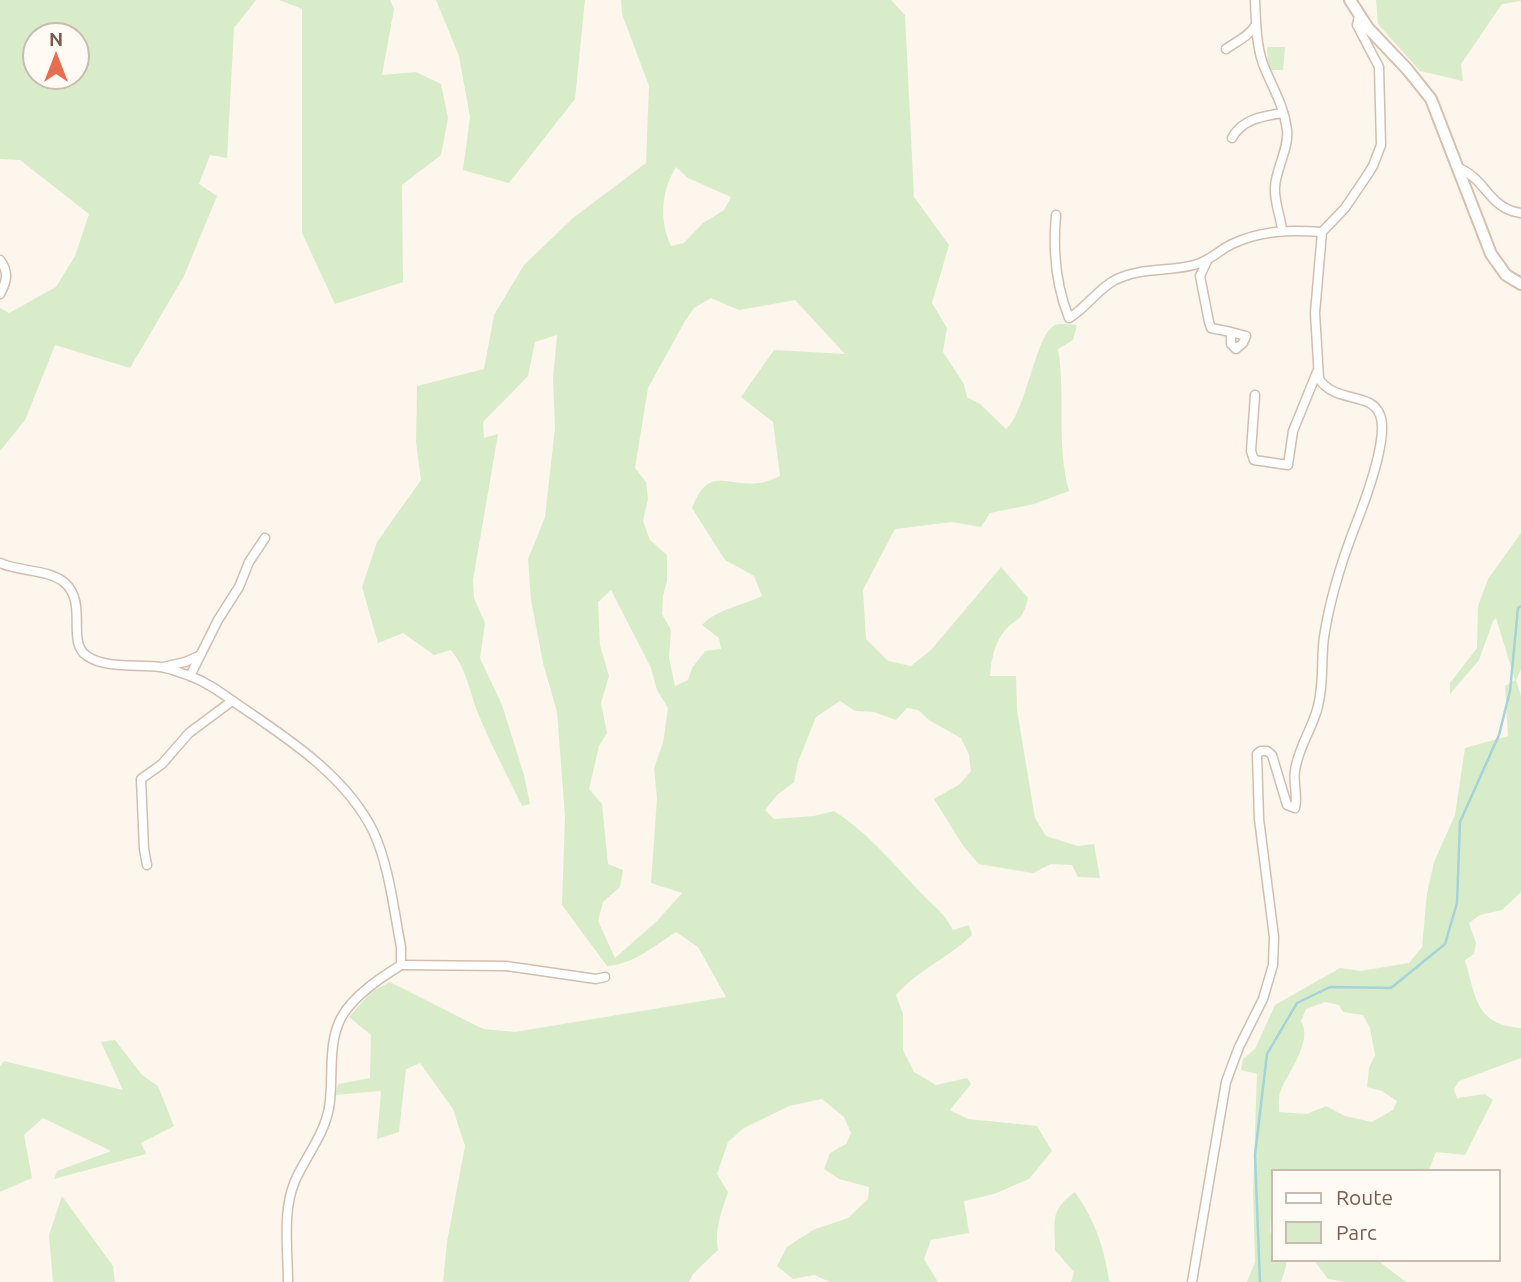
<svg xmlns="http://www.w3.org/2000/svg" width="1521" height="1282" viewBox="0 0 1521 1282" font-family="Ubuntu,sans-serif">
  <style>
    .green { fill: #d8ecc9; fill-rule: evenodd }
    .lines { fill: none; stroke-linecap: round; stroke-linejoin: round }
    .stream { stroke: #a5d3da; stroke-width: 2.5 }
    .street-casing { stroke: #d1beb0; stroke-width: 11 }
    .secondary-casing { stroke: #d6c0b0; stroke-width: 14 }
    .street { stroke: #fff; stroke-width: 8 }
    .secondary { stroke: #fff; stroke-width: 10 }
  </style>
  <rect width="100%" height="100%" fill="#fdf6ec"/>
  <!-- green -->
  <g class="green">
    <path d="M 0,0 L 256,0 L 234,28 L 227,158 L 210,155 L 199,184 L 217,196 L 184,276 L 130,368 L 55,345 L 25,420 L 0,451 L 0,308 L 9,313 L 56,287 L 75,256 L 89,214 L 20,160 L 0,159 ZM 35,35 L 77,35 L 77,77 L 35,77 Z"/>
    <path d="M 279,0 L 390,0 L 394,9 L 382,75 L 416,72 L 441,84 L 448,118 L 441,155 L 402,185 L 403,282 L 335,304 L 302,233 L 302,9 Z"/>
    <path d="M 436,0 L 585,0 L 575,99 L 509,183 L 463,170 L 470,117 L 459,56 Z"/>
    <path d="M 621,0 L 891,0 L 905,15 L 914,197 L 949,245 L 932,303 L 947,328 L 943,352 L 964,384 L 967,397 L 980,404 L 1006,429 C 1028,408 1035,334 1055,325 C 1061,323 1071,325 1077,325 L 1073,340 L 1058,349 C 1066,396 1056,445 1069,491 L 1034,504 L 990,513 L 981,527 L 952,522 L 895,529 L 863,590 L 866,639 L 888,661 L 911,666 L 931,650 L 1001,567 L 1028,598 C 1021,626 1017,615 1003,633 C 994,645 991,661 990,676 L 1016,676 L 1017,710 L 1035,818 L 1046,836 L 1078,846 L 1094,844 L 1100,878 L 1078,877 L 1072,865 L 1051,864 L 1033,873 L 979,864 L 964,847 L 934,799 L 960,784 L 971,771 L 969,755 L 961,738 L 929,720 L 918,710 L 907,708 L 896,720 L 874,712 L 855,711 L 840,701 L 816,717 L 798,762 L 794,782 L 777,795 L 765,810 L 774,819 L 814,816 L 834,811 C 870,834 896,867 925,897 C 938,910 945,914 953,930 L 969,925 L 972,935 C 947,959 919,969 896,995 L 903,1014 L 903,1050 L 914,1072 L 936,1085 L 967,1078 L 971,1084 L 950,1110 L 968,1119 L 1037,1126 L 1052,1151 L 1029,1179 L 994,1194 L 964,1201 L 969,1233 L 931,1240 L 924,1259 L 938,1282 L 830,1282 L 814,1275 L 793,1279 L 777,1266 L 787,1247 L 813,1230 L 848,1218 L 868,1199 L 869,1187 L 839,1179 L 824,1169 L 830,1153 L 846,1144 L 851,1133 L 844,1117 L 822,1099 L 789,1106 L 744,1128 L 728,1142 L 717,1174 L 728,1192 C 722,1211 714,1229 718,1250 L 693,1274 L 689,1282 L 443,1282 L 447,1242 L 465,1146 L 453,1109 L 420,1063 L 406,1069 L 399,1132 L 377,1139 L 381,1091 L 335,1095 L 338,1084 L 370,1078 L 371,1035 L 349,1017 L 371,992 L 390,982 L 483,1029 L 515,1032 L 726,997 L 698,947 L 676,932 C 655,945 633,965 607,966 L 562,905 L 565,816 L 557,712 L 543,663 L 531,600 L 528,559 L 545,517 L 555,428 L 553,379 L 557,335 L 535,342 L 528,376 L 483,422 L 484,438 L 498,434 L 473,580 L 474,598 L 485,623 L 480,658 L 502,705 L 524,775 L 530,804 L 522,806 C 507,775 490,743 477,711 C 469,689 466,668 451,650 L 434,655 L 403,633 L 378,643 L 362,587 L 377,542 L 421,480 L 416,442 L 417,386 L 484,369 L 494,315 L 524,265 L 574,217 L 646,163 L 649,86 L 622,14 ZM 676,167 L 688,178 L 731,197 L 724,210 L 703,223 L 684,243 L 671,246 C 659,220 661,191 676,167 ZM 711,298 L 739,310 L 795,300 L 845,354 L 774,350 L 741,397 L 773,422 L 780,476 C 773,479 765,483 758,483 C 725,487 709,465 692,508 L 725,560 L 754,576 L 762,596 C 741,606 717,609 702,625 L 719,638 L 721,649 L 705,651 L 692,668 L 688,680 L 675,686 L 669,658 L 671,630 L 662,614 L 663,596 L 667,581 L 667,555 L 650,540 L 643,521 L 648,499 L 646,482 L 635,468 L 648,388 L 685,321 L 694,308 ZM 611,590 L 651,668 L 657,690 L 668,708 L 663,743 L 654,768 L 657,798 L 651,883 L 682,893 L 657,921 L 615,958 L 598,921 L 603,902 L 620,887 L 623,870 L 608,864 L 602,804 L 589,789 L 599,746 L 607,733 L 601,703 L 609,676 L 600,645 L 598,602 Z"/>
    <path d="M 1376,0 L 1521,0 L 1521,1 L 1502,4 L 1461,64 L 1463,81 L 1420,71 L 1378,24 Z"/>
    <path d="M 1267,47 L 1285,47 L 1283,70 L 1268,70 Z"/>
    <path d="M 1521,533 L 1521,669 L 1516,680 L 1521,696 L 1521,892 L 1502,910 L 1480,915 L 1469,923 L 1476,943 L 1474,954 L 1465,960 C 1476,998 1476,1025 1521,1028 L 1521,1058 L 1459,1081 L 1454,1089 L 1457,1098 L 1485,1094 L 1493,1100 L 1465,1155 L 1436,1152 L 1428,1172 L 1274,1172 L 1270,1231 L 1274,1245 L 1274,1259 L 1286,1259 L 1286,1266 L 1281,1282 L 1247,1282 L 1255,1262 L 1253,1192 L 1257,1074 L 1241,1070 L 1243,1059 L 1255,1049 L 1275,1005 L 1340,968 L 1361,971 L 1409,963 L 1422,947 L 1427,893 L 1434,862 L 1455,815 L 1465,748 L 1508,736 L 1505,686 L 1515,680 L 1496,618 L 1493,621 L 1479,660 L 1450,694 L 1450,683 L 1477,648 L 1478,606 L 1488,579 ZM 1325,1002 L 1339,1005 L 1343,1012 L 1363,1015 L 1370,1028 L 1375,1055 L 1369,1068 L 1367,1087 L 1382,1091 L 1397,1101 L 1393,1110 L 1372,1122 L 1345,1116 L 1326,1106 L 1307,1114 L 1279,1112 C 1279,1105 1278,1096 1281,1090 C 1289,1071 1313,1041 1301,1021 L 1306,1009 Z"/>
    <path d="M 115,1040 L 142,1075 L 158,1086 L 174,1126 L 141,1143 L 146,1154 L 54,1179 L 57,1171 L 111,1151 L 43,1118 L 24,1135 L 32,1178 L 0,1192 L 0,1066 L 4,1061 L 123,1090 L 101,1042 Z"/>
    <path d="M 1075,1192 C 1095,1221 1104,1246 1109,1281 L 1112,1282 L 1071,1282 L 1074,1272 L 1055,1250 C 1055,1221 1049,1211 1075,1192 Z"/>
    <path d="M 62,1196 L 113,1266 L 115,1282 L 53,1282 L 49,1235 Z"/>
    <path d="M 1313,1259 L 1381,1259 L 1381,1263 L 1406,1282 L 1346,1282 L 1328,1279 Z"/>
  </g>
  <g class="lines">
    <!-- stream -->
    <path class="stream" d="M 1260,1282 L 1255,1155 L 1267,1054 L 1297,1003 L 1330,987 L 1391,988 L 1445,944 L 1457,903 L 1460,822 L 1499,735 L 1510,691 L 1518,608 L 1521,606"/>
    <defs>
      <g id="street">
        <path d="M 1255,0 C 1256,21 1256,44 1263,64 C 1272,87 1284,105 1287,130 C 1289,149 1276,168 1275,187 C 1274,201 1280,215 1282,229"/>
        <path d="M 1226,49 C 1237,41 1248,37 1256,25"/>
        <path d="M 1232,138 C 1242,119 1263,116 1283,113"/>
        <path d="M 1459,168 C 1486,179 1489,209 1521,213"/>
        <path d="M 1056,215 C 1053,248 1056,286 1069,318 C 1086,308 1098,289 1115,280 C 1141,267 1167,272 1194,265 C 1210,261 1218,251 1232,244 C 1262,230 1290,230 1322,232"/>
        <path d="M 0,260 C 9,272 7,281 0,294"/>
        <path d="M 1207,261 L 1200,276 L 1209,322 L 1211,328 L 1231,332 L 1231,344 L 1236,349 L 1243,343 L 1246,336 L 1231,332"/>
        <path d="M 1255,395 L 1251,451 L 1254,460 L 1288,465 L 1293,431 L 1317,372"/>
        <path d="M 0,563 C 20,572 49,569 65,583 C 88,604 66,642 87,656 C 106,669 138,664 160,667 C 170,668 181,673 190,676 C 209,683 224,695 240,706 C 289,739 348,778 374,833 C 389,866 394,911 401,947 L 401,965"/>
        <path d="M 163,667 L 185,662 L 199,656"/>
        <path d="M 190,676 L 218,620 L 239,587 L 249,562 L 265,538"/>
        <path d="M 147,865 L 144,849 L 141,779 L 162,764 L 189,733 L 232,701"/>
        <path d="M 401,965 L 506,966 L 596,979 L 605,977"/>
        <path d="M 288,1282 C 288,1250 282,1211 295,1181 C 306,1156 324,1135 329,1108 C 334,1079 327,1045 341,1018 C 353,996 380,978 401,965"/>
        <path d="M 1192,1282 L 1226,1082 L 1239,1047 L 1263,999 L 1273,965 L 1274,937 L 1259,819 L 1257,754 L 1261,751 L 1267,751 L 1272,755 L 1287,805 L 1295,808 C 1298,796 1293,783 1295,771 C 1298,747 1313,728 1318,706 C 1324,683 1321,659 1324,637 C 1330,598 1342,560 1356,524 C 1365,501 1389,437 1380,415 C 1371,391 1336,404 1319,379 L 1315,313 L 1322,232 L 1345,208 L 1366,177 L 1373,166 L 1381,145 L 1379,67 L 1357,25 L 1359,16"/>
      </g>
      <path id="secondary" d="M 1350,0 L 1368,28 L 1407,69 L 1431,99 L 1491,254 L 1506,275 L 1521,284"/>
    </defs>
    <!-- street casing -->
    <use href="#street" class="street-casing"/>
    <!-- secondary casing -->
    <use href="#secondary" class="secondary-casing"/>
    <!-- street -->
    <use href="#street" class="street"/>
    <!-- secondary -->
    <use href="#secondary" class="secondary"/>
  </g>
  <!-- legend -->
  <rect x="1272" y="1170" width="228" height="91" fill="#fffaf3" stroke="#cabbb1" stroke-width="2"/>
  <rect x="1286" y="1193" width="35" height="10" fill="#ffffff" stroke="#cabbb1" stroke-width="2"/>
  <text x="1336" y="1205" font-size="21" fill="#7a5c4d">Route</text>
  <rect x="1286" y="1222" width="35" height="21" fill="#d8ecc9" stroke="#cabbb1" stroke-width="2"/>
  <text x="1336" y="1240" font-size="21" fill="#7a5c4d">Parc</text>
  <!-- north arrow -->
  <g transform="translate(56 56)"><circle r="33" fill="#fffaf3" stroke="#cabbb1" stroke-width="2"/>
  <path d="M0-5L12 26L0 18L-12 26Z" fill="#e76f51"/>
  <text y="-10" font-size="19" font-weight="bold" text-anchor="middle" fill="#7a5c4d">N</text>
  </g>
</svg>
